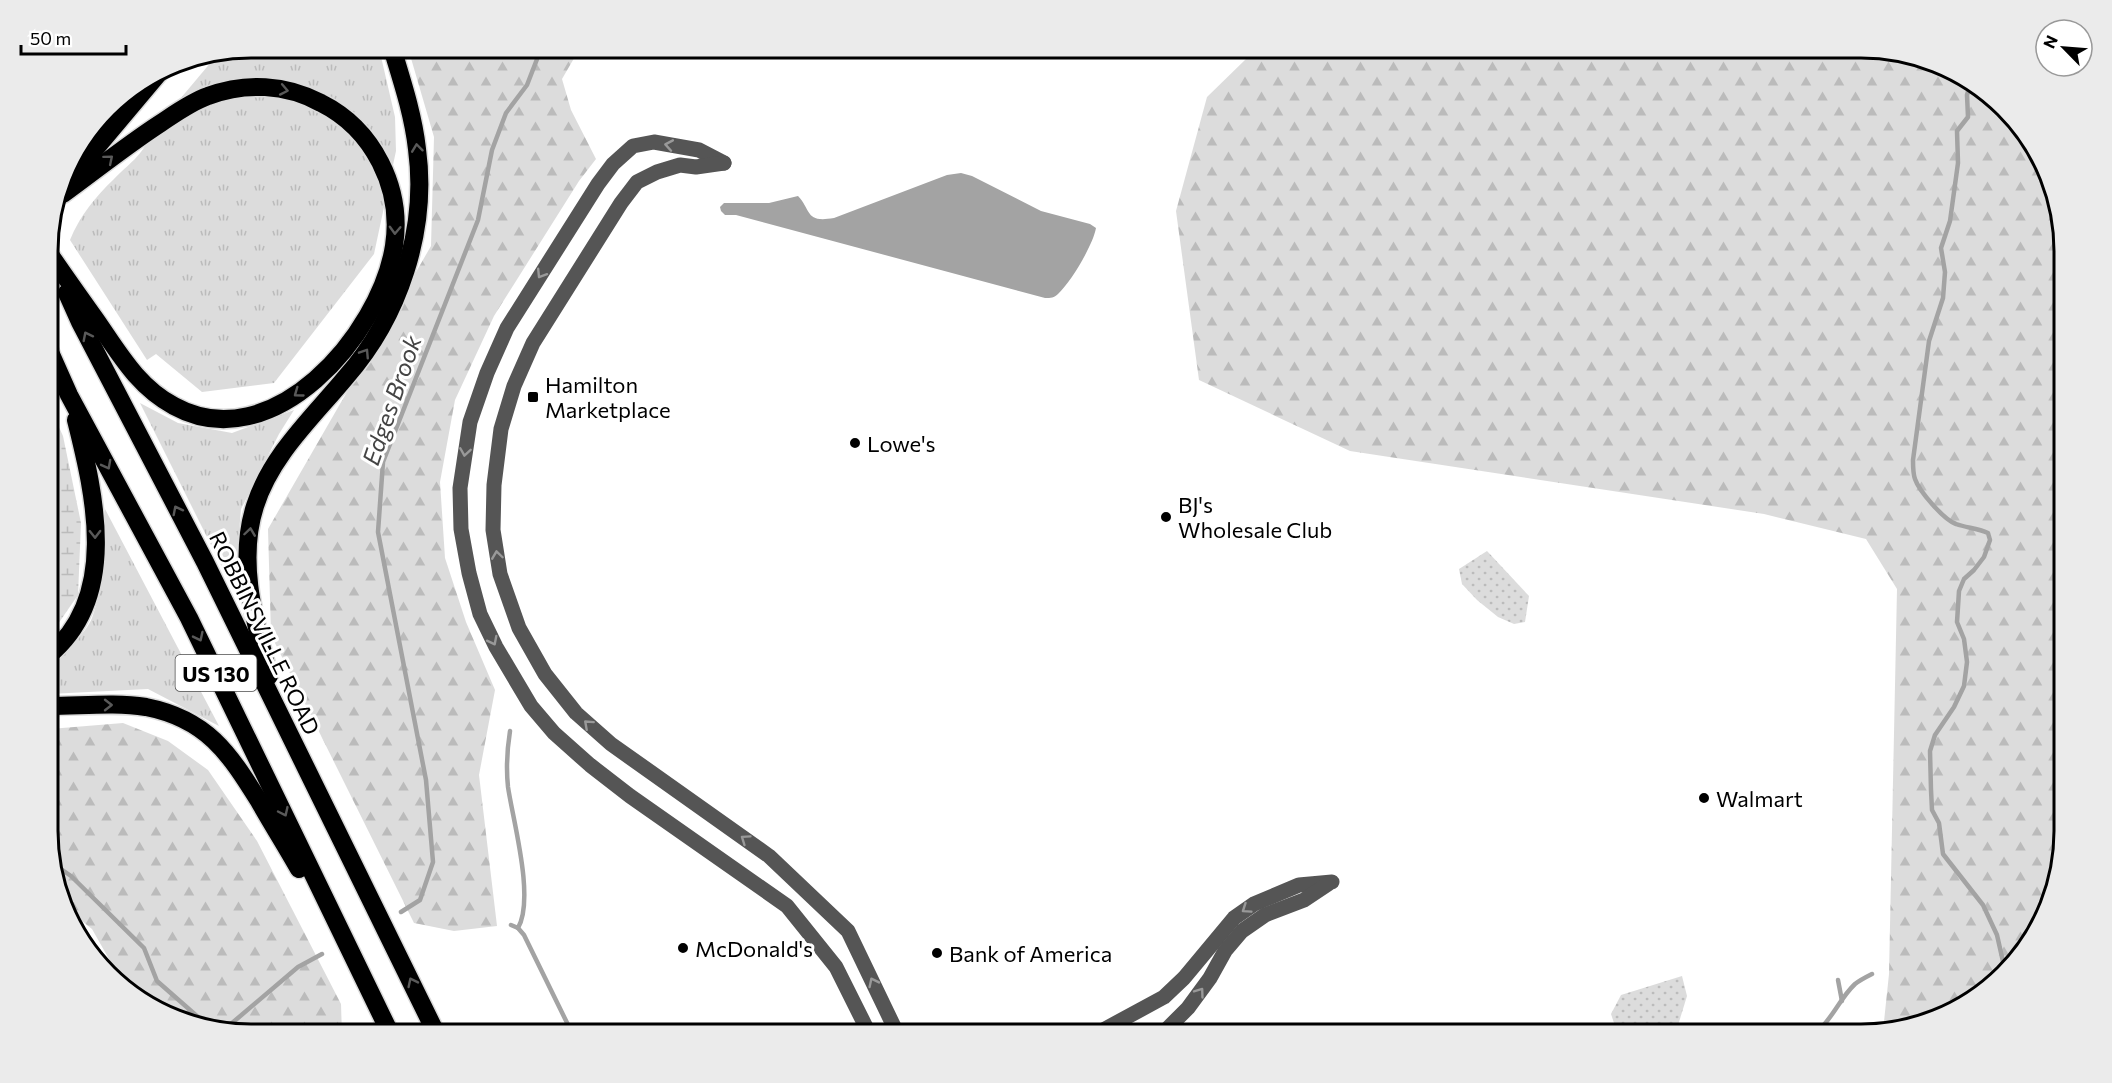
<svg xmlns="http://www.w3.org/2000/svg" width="2112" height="1083" viewBox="0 0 2112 1083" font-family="Commissioner,sans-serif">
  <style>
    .grass { fill: url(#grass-tufts) }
    .forest { fill: url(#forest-firs) }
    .wetland { fill: url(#wetland-marsh) }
    .park { fill: url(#park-dots) }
    .water { fill: #a3a3a3 }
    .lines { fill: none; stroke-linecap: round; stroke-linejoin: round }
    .stream { stroke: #a3a3a3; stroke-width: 4.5 }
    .highway-casing { stroke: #dbdbdb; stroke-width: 21 }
    .minor { stroke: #555; stroke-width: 15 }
    .highway { stroke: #000; stroke-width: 18 }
    .oneway { stroke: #595959 }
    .oneway2 { stroke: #999 }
    .poi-dot { fill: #000; stroke: #fff; stroke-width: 2 }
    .labels { text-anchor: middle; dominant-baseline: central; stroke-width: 6; stroke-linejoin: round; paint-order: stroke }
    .shield { fill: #fff; stroke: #4c4c4c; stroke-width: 1.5 }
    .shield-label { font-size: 21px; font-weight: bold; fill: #000 }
    .poi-label { font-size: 22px; fill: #000; stroke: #fff; text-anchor: start }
    .street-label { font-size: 22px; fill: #000; stroke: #fff }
    .water-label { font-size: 24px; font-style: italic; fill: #444; stroke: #fff }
    .rim { fill: none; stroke: #000; stroke-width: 3 }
  </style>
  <defs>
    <pattern id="grass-tufts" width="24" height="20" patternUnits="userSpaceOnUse" patternTransform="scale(1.5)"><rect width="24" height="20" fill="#dcdcdc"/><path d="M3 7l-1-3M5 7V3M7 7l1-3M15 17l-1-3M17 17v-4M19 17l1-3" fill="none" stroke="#bbb"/></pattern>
    <pattern id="forest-firs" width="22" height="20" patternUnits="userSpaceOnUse" patternTransform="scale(1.5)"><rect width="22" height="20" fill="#dcdcdc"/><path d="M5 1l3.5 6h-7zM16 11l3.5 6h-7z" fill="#bbb"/></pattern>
    <pattern id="wetland-marsh" width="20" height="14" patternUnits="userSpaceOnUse" patternTransform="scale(1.5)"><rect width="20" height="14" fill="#dcdcdc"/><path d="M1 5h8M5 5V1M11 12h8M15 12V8" fill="none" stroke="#bbb"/></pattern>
    <pattern id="park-dots" width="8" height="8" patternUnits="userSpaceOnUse" patternTransform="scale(1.5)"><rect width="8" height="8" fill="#dcdcdc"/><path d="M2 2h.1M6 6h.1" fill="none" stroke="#bbb" stroke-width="1.8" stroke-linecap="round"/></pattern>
  </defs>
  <rect width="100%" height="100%" fill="#fff"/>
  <!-- grass -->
  <g class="grass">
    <path d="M 252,48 L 379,48 L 395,117 L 396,151 L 374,254 L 274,383 L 202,392 L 156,354 L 147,360 L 70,240 C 79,217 96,196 114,179 C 127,165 144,155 149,136 L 217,55 Z"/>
    <path d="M 140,403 L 178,423 L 232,433 L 294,410 L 279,434 L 241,509 L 234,591 Z"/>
    <path d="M 105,509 L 219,726 L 148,689 L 49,694 L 49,666 C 62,656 86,633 92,618 C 105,583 104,545 105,509 Z"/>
  </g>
  <!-- forest -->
  <g class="forest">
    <path d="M 408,48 L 580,48 L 562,79 L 571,110 L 596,159 L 579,181 L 494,316 L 455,400 L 440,482 L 445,558 L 466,622 L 495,690 L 479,775 L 497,926 L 454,931 L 414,923 L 271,635 L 268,529 L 431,246 L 434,137 Z"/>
    <path d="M 1292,48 L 1740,48 L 1755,53 L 1779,48 L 1860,48 L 1950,69 L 2022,128 L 2062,225 L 2064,832 L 2043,921 L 1973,1001 L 1883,1031 L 1889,974 L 1897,589 L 1866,539 L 1764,514 L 1350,451 L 1199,380 L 1176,211 L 1207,97 L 1246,59 Z"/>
    <path d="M 123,723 L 168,741 L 208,770 L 257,841 L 341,1004 L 342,1035 L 252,1035 L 162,1014 L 122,982 L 92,929 L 73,914 L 50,858 L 50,729 Z"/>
  </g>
  <!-- wetland -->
  <path class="wetland" d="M 49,405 L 63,436 L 81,523 L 78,595 L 49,637 Z"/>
  <!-- park -->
  <g class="park">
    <path d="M 1487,551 L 1529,596 L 1525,622 L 1514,624 L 1498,617 L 1477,600 L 1462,584 L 1459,569 Z"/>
    <path d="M 1682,976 L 1687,996 L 1675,1035 L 1618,1035 L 1611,1014 L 1621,995 Z"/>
  </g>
  <!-- water -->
  <path class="water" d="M 961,173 L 972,176 L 1041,211 L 1090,224 L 1096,228 C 1093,245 1071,282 1058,294 C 1054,298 1051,298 1045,298 L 736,215 L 725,215 L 721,211 L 720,207 L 724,203 L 769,203 L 798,196 C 812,211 805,223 834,218 L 947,175 Z"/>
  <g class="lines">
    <!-- stream -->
    <g class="stream">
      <path d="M 1970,85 L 1967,95 L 1968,117 L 1957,131 L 1958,163 L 1950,221 L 1941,248 L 1945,272 L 1943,298 L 1929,341 L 1913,460 C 1913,466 1913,474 1915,479 C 1919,491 1944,520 1956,524 C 1967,528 1977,528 1988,533 L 1990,540 L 1984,557 L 1974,570 L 1964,579 L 1959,591 L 1957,622 L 1964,639 L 1967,662 L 1964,686 L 1954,707 L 1935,735 L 1930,751 L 1931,790 L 1932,810 L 1939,823 L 1943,854 L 1983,905 L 1997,935 L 2004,966"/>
      <path d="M 510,731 C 507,750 506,768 508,787 C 513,821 535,898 518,928"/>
      <path d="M 52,863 L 71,876 L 144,948 L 157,981 L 206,1024"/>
      <path d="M 401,912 L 420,900 L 433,862 L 426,780 L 378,532 L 383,462 L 478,220 L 492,150 L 506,113 L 527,85 L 539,54 L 539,48"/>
      <path d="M 511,925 L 518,928 L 524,935 L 573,1035"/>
      <path d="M 1838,980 L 1842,1001"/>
      <path d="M 225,1029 L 298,967 L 322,954"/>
      <path d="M 1814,1035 C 1833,1019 1839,999 1855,984 C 1860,980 1866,977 1872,974"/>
    </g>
    <defs>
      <g id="highway">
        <path d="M 71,183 L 85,161 L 159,73"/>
        <path d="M 51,256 C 66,278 81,299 96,320 C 119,353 137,386 174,406 C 272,460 380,335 394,246 C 403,188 373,129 321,103 C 286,84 245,82 208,96 C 191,102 176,113 161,123 C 127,145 96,170 63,194"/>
        <path d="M 67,293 L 80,322 L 205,562 L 437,1035"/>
        <path d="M 49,350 L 69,395 L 189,618 L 391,1035"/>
        <path d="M 49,655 C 119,597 95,496 76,420"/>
        <path d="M 269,676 C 255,622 237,562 255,506 C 271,455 313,417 346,377 C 399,317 428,230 417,149 C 413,114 402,81 392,48"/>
        <path d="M 49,706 C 81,706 115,702 146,707 C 207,719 229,753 259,801 C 272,824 286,846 299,869"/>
      </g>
    </defs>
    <!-- highway casing -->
    <use href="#highway" class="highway-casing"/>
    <!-- minor -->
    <g class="minor">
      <path d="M 724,163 L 699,150 L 654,142 L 633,146 L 613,164 L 598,184 L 507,328 L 487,373 L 470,422 L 460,488 L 461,529 L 469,573 L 480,614 L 496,647 L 531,706 L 554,733 L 590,765 L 630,796 L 787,906 L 836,967 L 870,1035"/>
      <path d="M 724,163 L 696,167 L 680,165 L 657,172 L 637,182 L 621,203 L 533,343 L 514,386 L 501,429 L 494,485 L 493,530 L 500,574 L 519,628 L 545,674 L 576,713 L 611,744 L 769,856 L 848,931 L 898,1035"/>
      <path d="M 1094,1035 L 1164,997 L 1184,978 L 1234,918 L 1254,904 L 1299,885 L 1332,882"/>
      <path d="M 1161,1035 L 1188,1008 L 1210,978 L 1225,951 L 1242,931 L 1265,915 L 1304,900 L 1328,884"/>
    </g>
    <!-- highway -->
    <use href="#highway" class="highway"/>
  </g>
  <!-- one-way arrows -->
  <defs><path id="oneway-chevron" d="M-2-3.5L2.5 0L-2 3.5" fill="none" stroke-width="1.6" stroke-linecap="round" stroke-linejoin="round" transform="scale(1.5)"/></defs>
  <g class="oneway">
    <use href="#oneway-chevron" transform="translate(284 90) rotate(11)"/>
    <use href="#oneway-chevron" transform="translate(417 148) rotate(-97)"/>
    <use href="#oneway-chevron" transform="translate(109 159) rotate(-40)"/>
    <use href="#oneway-chevron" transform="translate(395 230) rotate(92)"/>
    <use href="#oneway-chevron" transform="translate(87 336) rotate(-117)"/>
    <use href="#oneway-chevron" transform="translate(365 353) rotate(-57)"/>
    <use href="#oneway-chevron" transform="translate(298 393) rotate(144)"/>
    <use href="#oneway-chevron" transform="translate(107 465) rotate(62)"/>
    <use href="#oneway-chevron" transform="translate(177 510) rotate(-117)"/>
    <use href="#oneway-chevron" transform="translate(250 532) rotate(-82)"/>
    <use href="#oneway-chevron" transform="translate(95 534) rotate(89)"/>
    <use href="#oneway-chevron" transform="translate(199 637) rotate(64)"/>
    <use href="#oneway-chevron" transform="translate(108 705)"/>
    <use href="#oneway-chevron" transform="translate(284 812) rotate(65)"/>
    <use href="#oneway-chevron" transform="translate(412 982) rotate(-116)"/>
  </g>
  <g class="oneway2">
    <use href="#oneway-chevron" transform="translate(669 145) rotate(-170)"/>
    <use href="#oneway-chevron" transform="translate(541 274) rotate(122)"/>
    <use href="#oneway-chevron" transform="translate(465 452) rotate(99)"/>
    <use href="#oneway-chevron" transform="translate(497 555) rotate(-98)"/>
    <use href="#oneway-chevron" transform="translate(493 641) rotate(63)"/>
    <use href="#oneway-chevron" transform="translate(588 724) rotate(-138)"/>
    <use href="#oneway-chevron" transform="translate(745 839) rotate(-145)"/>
    <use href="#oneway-chevron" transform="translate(1246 909) rotate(146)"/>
    <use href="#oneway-chevron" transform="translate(873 982) rotate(-116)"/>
    <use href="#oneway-chevron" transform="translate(1200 992) rotate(-54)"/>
  </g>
  <!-- markers -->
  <g class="poi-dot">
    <rect x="527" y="391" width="12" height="12" rx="3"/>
    <circle cx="855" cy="443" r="6"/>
    <circle cx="1166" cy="517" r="6"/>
    <circle cx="1704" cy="798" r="6"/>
    <circle cx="683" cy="948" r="6"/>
    <circle cx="937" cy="953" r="6"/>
  </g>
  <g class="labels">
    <!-- shield labels -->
    <rect class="shield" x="175.5" y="655" width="81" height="36" rx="4.5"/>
    <g class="shield-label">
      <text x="216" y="673">US 130</text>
    </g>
    <!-- poi labels -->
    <g class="poi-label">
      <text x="545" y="384">Hamilton<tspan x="545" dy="25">Marketplace</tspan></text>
      <text x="867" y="443">Lowe's</text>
      <text x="1178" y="504">BJ's<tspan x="1178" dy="25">Wholesale Club</tspan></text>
      <text x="1716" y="798">Walmart</text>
      <text x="695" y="948">McDonald's</text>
      <text x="949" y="953">Bank of America</text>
    </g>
    <!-- street labels -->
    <g class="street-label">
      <text transform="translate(265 633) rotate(64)">ROBBINSVILLE ROAD</text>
    </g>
    <!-- water labels -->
    <g class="water-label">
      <text transform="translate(391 400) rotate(-71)">Edges Brook</text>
    </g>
  </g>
  <!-- crop -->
  <path d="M0 0H2112V1083H0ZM251 58H1861A193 193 0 0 1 2054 251V831A193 193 0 0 1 1861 1024H251A193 193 0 0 1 58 831V251A193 193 0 0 1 251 58Z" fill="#ebebeb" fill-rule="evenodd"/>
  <path class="rim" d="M251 58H1861A193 193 0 0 1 2054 251V831A193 193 0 0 1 1861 1024H251A193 193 0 0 1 58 831V251A193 193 0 0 1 251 58Z"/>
  <!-- north arrow -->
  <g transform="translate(2064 48) rotate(295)"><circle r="28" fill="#ffffff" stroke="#999999" stroke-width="1.5"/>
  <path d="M0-4.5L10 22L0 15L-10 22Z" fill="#000000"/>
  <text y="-9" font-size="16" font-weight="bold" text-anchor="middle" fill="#000000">N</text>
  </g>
  <!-- scale -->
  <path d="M21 45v9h105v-9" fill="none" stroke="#000000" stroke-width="3"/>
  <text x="30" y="45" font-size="18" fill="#000000" stroke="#ffffff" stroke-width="4.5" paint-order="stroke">50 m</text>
</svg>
